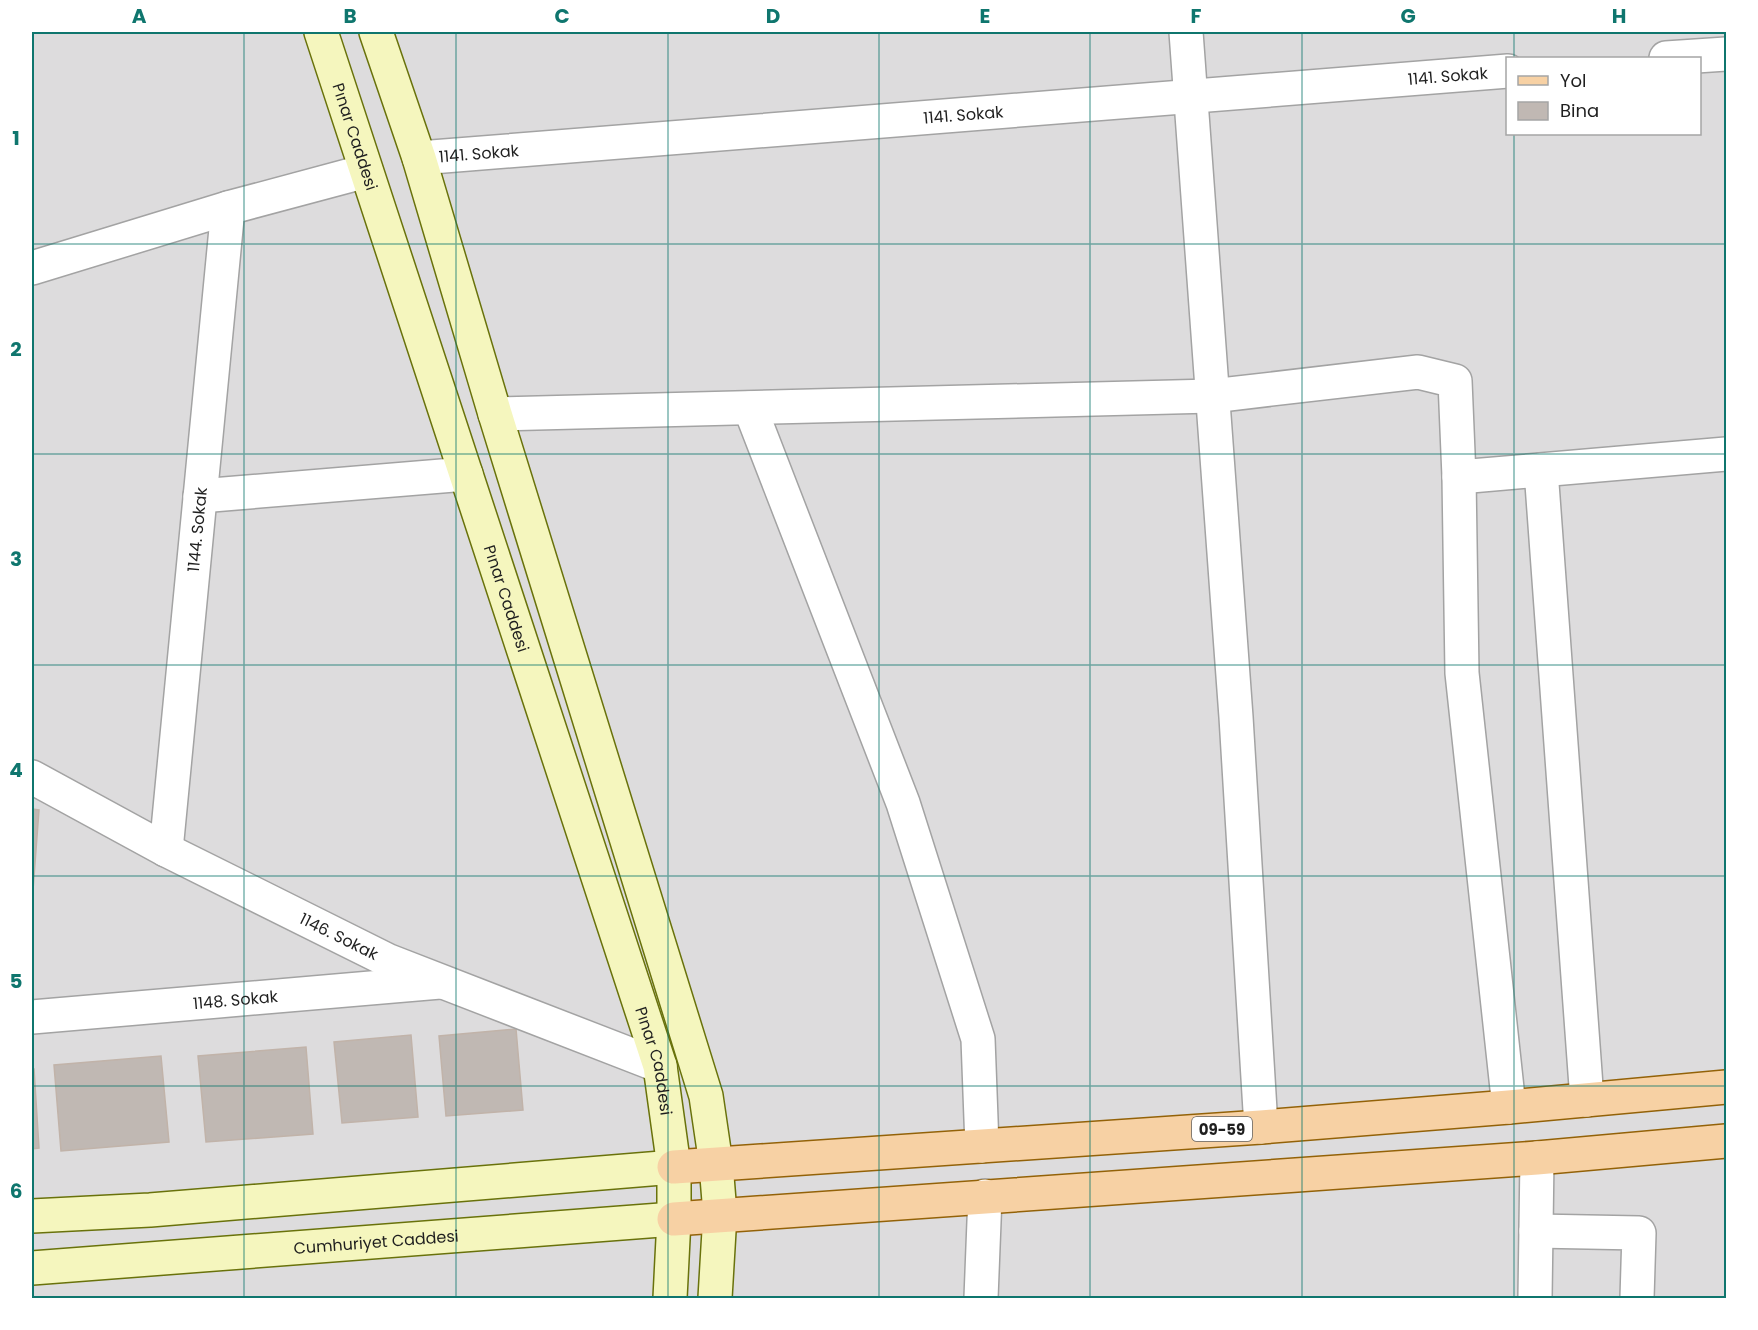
<svg xmlns="http://www.w3.org/2000/svg" width="1758" height="1330" viewBox="0 0 1758 1330" font-family="Poppins,sans-serif">
  <style>
    .residential { fill: #dddcdd; fill-rule: evenodd }
    .building { fill: #c0b8b3; stroke: #c1b3a9; stroke-width: 1.5 }
    .lines { fill: none; stroke-linecap: round; stroke-linejoin: round }
    .minor-casing { stroke: #a3a3a3; stroke-width: 36 }
    .tertiary-casing { stroke: #a3a3a3; stroke-width: 36 }
    .secondary-casing { stroke: #69720b; stroke-width: 36 }
    .primary-casing { stroke: #936208; stroke-width: 36 }
    .minor { stroke: #fff; stroke-width: 33 }
    .tertiary { stroke: #fff; stroke-width: 33 }
    .secondary { stroke: #f5f6be; stroke-width: 33 }
    .primary { stroke: #f7d1a4; stroke-width: 33 }
    .grid { fill: none; stroke: #0f766e; stroke-width: 1.5; stroke-opacity: 0.55 }
    .labels { text-anchor: middle; dominant-baseline: central; stroke-width: 6; stroke-linejoin: round; paint-order: stroke }
    .shield { fill: #fff; stroke: #626262; stroke-width: 1.5 }
    .shield-label { font-size: 15px; font-weight: bold; fill: #1f1f1f }
    .street-label { font-size: 16px; fill: #1f1f1f; stroke: #fff }
    .neatline { fill: none; stroke: #0f766e; stroke-width: 2 }
    .grid-label { font-size: 20px; text-anchor: middle; font-weight: bold; fill: #0f766e }
  </style>
  <rect width="100%" height="100%" fill="#f0ece6"/>
  <!-- residential -->
  <path class="residential" d="M 32,32 L 1726,32 L 1726,1298 L 32,1298 ZM 1508,58 L 1700,58 L 1700,134 L 1508,134 Z"/>
  <!-- building -->
  <g class="building">
    <path d="M 32,809 L 39,810 L 33,890 L 32,890 Z"/>
    <path d="M 516,1029 L 523,1110 L 446,1116 L 439,1036 Z"/>
    <path d="M 411,1035 L 418,1117 L 342,1123 L 334,1042 Z"/>
    <path d="M 306,1047 L 313,1134 L 206,1142 L 198,1056 Z"/>
    <path d="M 161,1056 L 169,1142 L 61,1151 L 54,1065 Z"/>
    <path d="M 32,1069 L 34,1069 L 39,1148 L 32,1149 Z"/>
  </g>
  <g class="lines">
    <defs>
      <g id="minor">
        <path d="M 1186,32 L 1236,717 L 1261,1127"/>
        <path d="M 1666,58 L 1726,54"/>
        <path id="s1" d="M 419,158 L 1508,71"/>
        <path d="M 32,268 L 228,208 L 366,171"/>
        <path d="M 750,408 L 903,803 L 978,1039 L 982,1146"/>
        <path d="M 495,414 L 1212,396 L 1418,372 L 1455,381 L 1459,477 L 1462,673 L 1509,1107"/>
        <path d="M 1541,470 L 1587,1100"/>
        <path d="M 1459,477 L 1726,454"/>
        <path d="M 200,496 L 466,474"/>
        <path id="s2" d="M 166,850 L 228,208"/>
        <path id="s3" d="M 32,1017 L 440,982"/>
        <path d="M 1536,1231 L 1639,1233 L 1637,1298"/>
        <path d="M 981,1298 L 985,1196"/>
        <path d="M 1535,1298 L 1537,1158"/>
      </g>
      <g id="tertiary">
        <path id="s4" d="M 32,777 L 166,850 L 389,961 L 660,1066"/>
      </g>
      <g id="secondary">
        <path id="s5" d="M 321,32 L 660,1066 L 674,1167 L 674,1219 L 670,1298"/>
        <path d="M 376,32 L 419,158 L 495,414 L 706,1096 L 716,1164 L 720,1214 L 715,1298"/>
        <path d="M 32,1216 L 150,1210 L 674,1167"/>
        <path id="s6" d="M 32,1268 L 674,1219"/>
      </g>
      <g id="primary">
        <path d="M 674,1167 L 1261,1127 L 1509,1107 L 1726,1087"/>
        <path d="M 674,1219 L 1537,1158 L 1726,1141"/>
      </g>
    </defs>
    <!-- minor casing -->
    <use href="#minor" class="minor-casing"/>
    <!-- tertiary casing -->
    <use href="#tertiary" class="tertiary-casing"/>
    <!-- secondary casing -->
    <use href="#secondary" class="secondary-casing"/>
    <!-- primary casing -->
    <use href="#primary" class="primary-casing"/>
    <!-- minor -->
    <use href="#minor" class="minor"/>
    <!-- tertiary -->
    <use href="#tertiary" class="tertiary"/>
    <!-- secondary -->
    <use href="#secondary" class="secondary"/>
    <!-- primary -->
    <use href="#primary" class="primary"/>
  </g>
  <!-- grid -->
  <path class="grid" d="M 244,32 L 244,1298M 456,32 L 456,1298M 668,32 L 668,1298M 879,32 L 879,1298M 1090,32 L 1090,1298M 1302,32 L 1302,1298M 1514,32 L 1514,58M 1514,134 L 1514,1298M 32,244 L 1726,244M 32,454 L 1726,454M 32,665 L 1726,665M 32,876 L 1726,876M 32,1086 L 1726,1086"/>
  <g class="labels">
    <!-- shield labels -->
    <rect class="shield" x="1192" y="1117" width="60" height="24" rx="4.5"/>
    <g class="shield-label">
      <text x="1222" y="1129">09-59</text>
    </g>
    <!-- street labels -->
    <g class="street-label">
      <text stroke="none"><textPath href="#s1" startOffset="1032">1141. Sokak</textPath></text>
      <text stroke="none"><textPath href="#s1" startOffset="546">1141. Sokak</textPath></text>
      <text stroke="none"><textPath href="#s5" startOffset="110">Pınar Caddesi</textPath></text>
      <text stroke="none"><textPath href="#s1" startOffset="60">1141. Sokak</textPath></text>
      <text stroke="none"><textPath href="#s2" startOffset="322">1144. Sokak</textPath></text>
      <text stroke="none"><textPath href="#s5" startOffset="596">Pınar Caddesi</textPath></text>
      <text stroke="none"><textPath href="#s4" startOffset="346">1146. Sokak</textPath></text>
      <text stroke="none"><textPath href="#s3" startOffset="204">1148. Sokak</textPath></text>
      <text stroke="none"><textPath href="#s5" startOffset="1082">Pınar Caddesi</textPath></text>
      <text stroke="none"><textPath href="#s6" startOffset="345">Cumhuriyet Caddesi</textPath></text>
    </g>
  </g>
  <!-- border -->
  <rect width="1758" height="1330" fill="none" stroke="#ffffff" stroke-width="66"/>
  <!-- legend -->
  <rect x="1506" y="57" width="195" height="78" fill="#ffffff" stroke="#a5a5a5" stroke-width="1.5"/>
  <rect x="1518" y="76" width="30" height="9" fill="#f7d1a4" stroke="#a5a5a5" stroke-width="1.5"/>
  <text x="1560" y="87" font-size="18" fill="#1f1f1f">Yol</text>
  <rect x="1518" y="102" width="30" height="18" fill="#c0b8b3" stroke="#a5a5a5" stroke-width="1.5"/>
  <text x="1560" y="117" font-size="18" fill="#1f1f1f">Bina</text>
  <rect x="33" y="33" width="1692" height="1264" class="neatline"/>
  <g class="grid-label">
    <text x="139" y="23">A</text>
    <text x="350" y="23">B</text>
    <text x="562" y="23">C</text>
    <text x="773" y="23">D</text>
    <text x="985" y="23">E</text>
    <text x="1196" y="23">F</text>
    <text x="1408" y="23">G</text>
    <text x="1619" y="23">H</text>
    <text x="16" y="145">1</text>
    <text x="16" y="356">2</text>
    <text x="16" y="566">3</text>
    <text x="16" y="777">4</text>
    <text x="16" y="988">5</text>
    <text x="16" y="1198">6</text>
  </g>
</svg>
